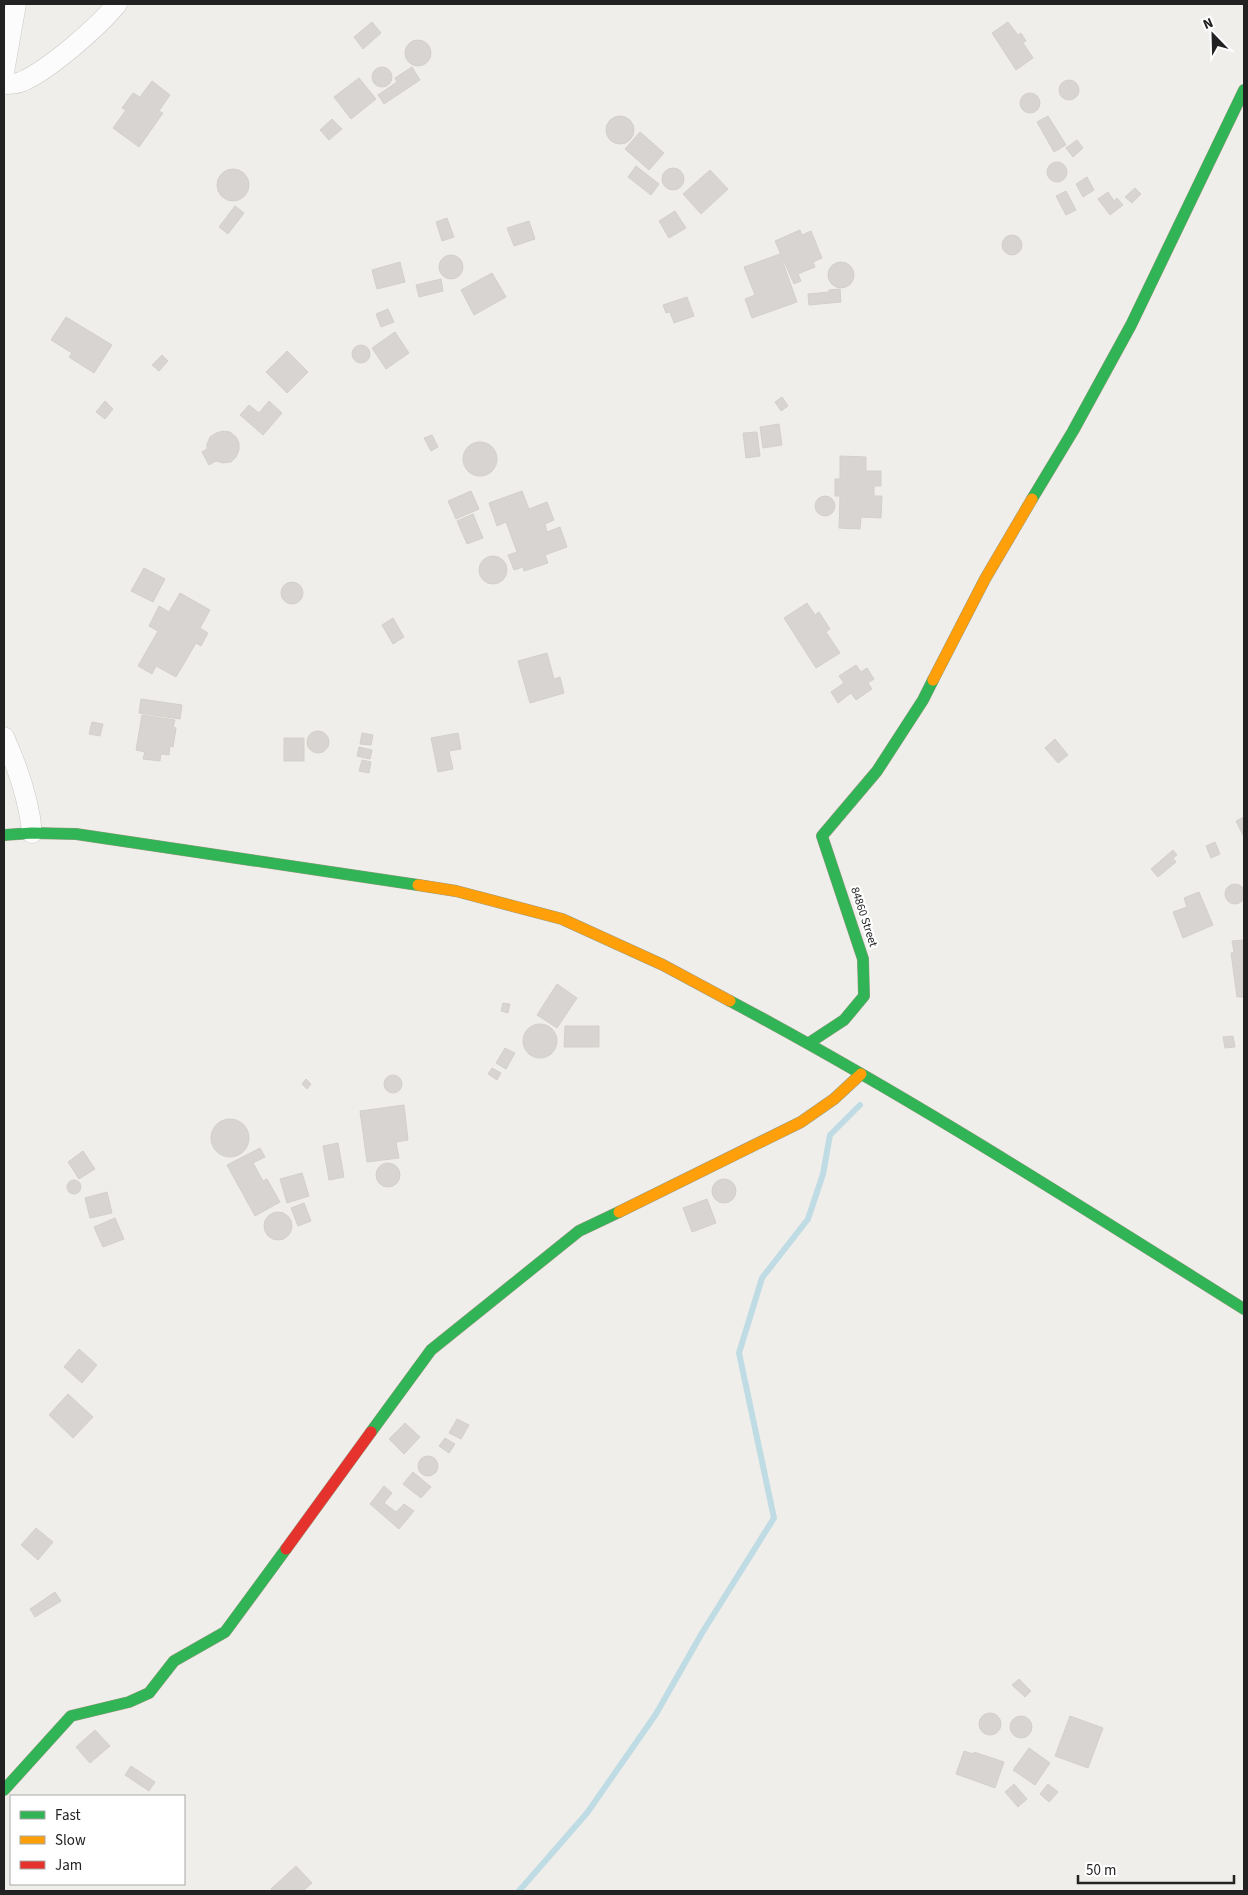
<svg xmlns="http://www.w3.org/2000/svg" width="1248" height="1895" viewBox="0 0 1248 1895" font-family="'Source Sans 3',sans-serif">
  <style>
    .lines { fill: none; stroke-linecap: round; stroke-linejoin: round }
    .stream { stroke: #bfdbe3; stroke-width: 6 }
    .building { fill: #d7d4d2; stroke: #d3d0cc }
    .street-casing { stroke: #c9c8c7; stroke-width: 21 }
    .fast-casing { stroke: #999a82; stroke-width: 12 }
    .slow-casing { stroke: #999a82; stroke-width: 12 }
    .jam-casing { stroke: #999a82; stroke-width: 12 }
    .street { stroke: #fdfcfc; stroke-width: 20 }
    .fast { stroke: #30b455; stroke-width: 11 }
    .slow { stroke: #ff9f0a; stroke-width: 11 }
    .jam { stroke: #e5322d; stroke-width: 11 }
    .labels { text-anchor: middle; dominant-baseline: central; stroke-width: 4.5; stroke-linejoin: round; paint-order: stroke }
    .street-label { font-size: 12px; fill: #222; stroke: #fff }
  </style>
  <rect width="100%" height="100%" fill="#f0eeeb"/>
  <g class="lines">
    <!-- stream -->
    <path class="stream" d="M 519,1891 L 587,1813 L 656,1714 L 702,1633 L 774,1518 L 739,1353 L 762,1278 L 808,1219 L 823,1174 L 830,1135 L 860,1105"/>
  </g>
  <!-- building -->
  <g class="building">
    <path d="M 372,22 L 381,33 L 363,49 L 354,37 Z"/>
    <path d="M 1008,22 L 1018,35 L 1021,33 L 1026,41 L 1023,43 L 1033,58 L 1016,70 L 992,33 Z"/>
    <circle cx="418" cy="53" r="13"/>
    <path d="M 412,67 L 420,80 L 384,104 L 378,95 L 397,82 L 395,78 Z"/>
    <circle cx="382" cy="77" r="10"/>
    <path d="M 359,78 L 376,99 L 351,119 L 334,97 Z"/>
    <circle cx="1069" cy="90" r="10"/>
    <path d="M 152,81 L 170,95 L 159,111 L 163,113 L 139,147 L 113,128 L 126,110 L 122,108 L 133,93 L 140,97 Z"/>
    <circle cx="1030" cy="103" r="10"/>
    <path d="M 1048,116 L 1066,145 L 1054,152 L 1037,122 Z"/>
    <circle cx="620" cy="130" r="14"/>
    <path d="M 332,119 L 342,129 L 329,140 L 320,130 Z"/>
    <path d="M 640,132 L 664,153 L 649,170 L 625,149 Z"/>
    <path d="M 1077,140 L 1083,148 L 1073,157 L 1066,148 Z"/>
    <circle cx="1057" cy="172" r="10"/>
    <path d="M 636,166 L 659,184 L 651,195 L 628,177 Z"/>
    <circle cx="673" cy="179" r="11"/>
    <circle cx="233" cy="185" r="16"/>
    <path d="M 710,170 L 728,189 L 701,214 L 683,194 Z"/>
    <path d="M 1087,177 L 1094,190 L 1083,197 L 1076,184 Z"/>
    <path d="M 1135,188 L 1141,194 L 1132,203 L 1125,197 Z"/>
    <path d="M 1066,191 L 1076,210 L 1066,215 L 1056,196 Z"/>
    <path d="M 1108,192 L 1114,201 L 1117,198 L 1123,205 L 1110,215 L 1098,199 Z"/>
    <path d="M 235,206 L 244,213 L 228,234 L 219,227 Z"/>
    <path d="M 675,211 L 686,228 L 669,238 L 659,221 Z"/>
    <path d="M 447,218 L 454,237 L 442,241 L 436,222 Z"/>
    <path d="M 529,221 L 535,239 L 514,246 L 507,228 Z"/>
    <path d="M 800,230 L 802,235 L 811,231 L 822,258 L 813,262 L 815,267 L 798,274 L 801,281 L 794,284 L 775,241 Z"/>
    <circle cx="1012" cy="245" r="10"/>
    <path d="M 780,254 L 797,302 L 752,318 L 745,299 L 755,295 L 744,267 Z"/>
    <circle cx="451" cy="267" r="12"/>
    <path d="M 400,262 L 405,282 L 377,289 L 372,270 Z"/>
    <circle cx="841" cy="275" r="13"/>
    <path d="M 492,273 L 506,297 L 474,315 L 461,290 Z"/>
    <path d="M 441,279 L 443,291 L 419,297 L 416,285 Z"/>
    <path d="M 840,289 L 841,302 L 809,305 L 808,294 L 829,292 L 829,290 Z"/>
    <path d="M 687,297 L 694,316 L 674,323 L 670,312 L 666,313 L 663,305 Z"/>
    <path d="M 388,309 L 394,322 L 381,327 L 376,314 Z"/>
    <path d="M 66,317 L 112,345 L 94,373 L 69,357 L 72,353 L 51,340 Z"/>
    <path d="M 395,332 L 409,353 L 386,369 L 372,348 Z"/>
    <circle cx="361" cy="354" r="9"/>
    <path d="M 287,351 L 308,372 L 287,393 L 266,372 Z"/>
    <path d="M 162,355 L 168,361 L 159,371 L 152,365 Z"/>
    <path d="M 782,397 L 788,406 L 781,411 L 775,402 Z"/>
    <path d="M 105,401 L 113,409 L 105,419 L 96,412 Z"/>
    <path d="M 269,401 L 282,413 L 263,435 L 240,415 L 249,405 L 259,413 Z"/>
    <path d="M 779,424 L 782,445 L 763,448 L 760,427 Z"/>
    <path d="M 223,431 L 230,432 L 236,437 L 239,443 L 239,450 L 236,457 L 231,462 L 223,463 L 216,461 L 209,465 L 202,452 L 207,449 L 207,444 L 210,437 L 216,433 Z"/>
    <path d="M 757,432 L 760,456 L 746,458 L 743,433 Z"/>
    <path d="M 432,435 L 438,447 L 431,451 L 424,438 Z"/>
    <circle cx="480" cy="459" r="17"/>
    <path d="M 840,456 L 866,457 L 866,471 L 881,471 L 881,486 L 874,486 L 874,496 L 882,496 L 881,518 L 861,517 L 860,529 L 839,528 L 840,496 L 835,496 L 835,479 L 840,479 Z"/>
    <path d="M 471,491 L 479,509 L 456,519 L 448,501 Z"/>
    <path d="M 522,491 L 529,509 L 547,502 L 554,520 L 545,524 L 547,532 L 560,527 L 567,547 L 545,555 L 548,563 L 524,571 L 523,567 L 514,570 L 508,555 L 517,552 L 506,522 L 497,526 L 489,503 Z"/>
    <circle cx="825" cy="506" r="10"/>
    <path d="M 473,514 L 483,538 L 467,544 L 457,521 Z"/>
    <circle cx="493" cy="570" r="14"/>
    <path d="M 144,568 L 165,579 L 153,602 L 131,591 Z"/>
    <circle cx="292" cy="593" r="11"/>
    <path d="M 180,593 L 210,610 L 200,628 L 208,633 L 201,646 L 196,643 L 176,677 L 156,666 L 152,674 L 138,666 L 158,631 L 149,626 L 159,606 L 169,612 Z"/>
    <path d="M 807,603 L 815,615 L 819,612 L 830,629 L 826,632 L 840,653 L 816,668 L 784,618 Z"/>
    <path d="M 393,618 L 404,637 L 393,644 L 382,625 Z"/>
    <path d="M 547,653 L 554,679 L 560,677 L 564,693 L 530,703 L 518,661 Z"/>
    <path d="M 856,665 L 861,672 L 867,668 L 874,679 L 868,683 L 872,689 L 856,700 L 851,693 L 838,703 L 831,692 L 844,683 L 839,676 Z"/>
    <path d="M 141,699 L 182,705 L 180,719 L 139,713 Z"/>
    <path d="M 142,715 L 175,720 L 173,727 L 176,728 L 173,747 L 170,746 L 169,755 L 161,754 L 160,761 L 143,759 L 145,752 L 136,750 Z"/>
    <path d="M 92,722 L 103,724 L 100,736 L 89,734 Z"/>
    <circle cx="318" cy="742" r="11"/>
    <path d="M 362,733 L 373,735 L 371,745 L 360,744 Z"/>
    <path d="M 458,733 L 461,749 L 449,751 L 453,769 L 438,772 L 431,738 Z"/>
    <rect x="284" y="738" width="20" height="23"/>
    <path d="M 1055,739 L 1068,755 L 1058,763 L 1045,748 Z"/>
    <path d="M 359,747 L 372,750 L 370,759 L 357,756 Z"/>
    <path d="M 362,760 L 371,762 L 369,773 L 359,771 Z"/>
    <path d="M 1244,817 L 1244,837 L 1236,821 Z"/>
    <path d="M 1215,842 L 1220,854 L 1211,858 L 1206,846 Z"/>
    <path d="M 1173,850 L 1177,855 L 1173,858 L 1176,862 L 1158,877 L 1151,869 Z"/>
    <circle cx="1235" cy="894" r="10"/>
    <path d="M 1199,892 L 1213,925 L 1183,938 L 1173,912 L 1187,907 L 1184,898 Z"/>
    <path d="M 1244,940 L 1244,997 L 1237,997 L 1231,953 L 1234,952 L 1232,941 Z"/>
    <path d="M 557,984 L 577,998 L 557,1028 L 537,1015 Z"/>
    <path d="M 503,1003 L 510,1004 L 508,1013 L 501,1011 Z"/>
    <circle cx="540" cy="1041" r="17"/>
    <path d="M 565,1026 L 599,1026 L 599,1047 L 564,1047 Z"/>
    <path d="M 1233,1036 L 1235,1047 L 1225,1048 L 1223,1037 Z"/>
    <path d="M 505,1048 L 515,1053 L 506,1069 L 496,1063 Z"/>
    <path d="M 492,1068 L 501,1073 L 497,1080 L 488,1074 Z"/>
    <circle cx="393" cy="1084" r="9"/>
    <path d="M 306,1079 L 311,1084 L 307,1089 L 302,1084 Z"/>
    <path d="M 404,1105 L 408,1140 L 396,1142 L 399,1158 L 367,1162 L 360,1111 Z"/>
    <circle cx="230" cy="1138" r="19"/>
    <path d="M 338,1143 L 344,1177 L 329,1180 L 323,1146 Z"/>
    <path d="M 260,1148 L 265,1157 L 253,1163 L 263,1181 L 267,1179 L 280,1202 L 255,1216 L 227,1165 Z"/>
    <path d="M 83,1151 L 95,1169 L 79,1179 L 68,1162 Z"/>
    <circle cx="388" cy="1175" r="12"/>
    <path d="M 302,1173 L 309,1196 L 287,1203 L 280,1179 Z"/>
    <circle cx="724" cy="1191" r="12"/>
    <circle cx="74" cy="1187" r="7"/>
    <path d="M 107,1192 L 112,1213 L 90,1218 L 85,1198 Z"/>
    <path d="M 707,1199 L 716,1223 L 692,1232 L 683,1208 Z"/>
    <path d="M 304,1203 L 311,1221 L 298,1226 L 291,1208 Z"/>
    <circle cx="278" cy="1226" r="14"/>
    <path d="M 115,1218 L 124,1239 L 103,1247 L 94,1227 Z"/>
    <path d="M 79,1349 L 97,1365 L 82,1383 L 64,1367 Z"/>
    <path d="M 68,1394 L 93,1417 L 73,1438 L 49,1415 Z"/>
    <path d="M 457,1419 L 469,1425 L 461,1439 L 449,1433 Z"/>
    <path d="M 405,1423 L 420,1437 L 404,1454 L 389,1439 Z"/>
    <path d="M 445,1438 L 455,1444 L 449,1453 L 439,1446 Z"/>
    <circle cx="428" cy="1466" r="10"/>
    <path d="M 413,1472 L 431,1487 L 421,1498 L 403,1484 Z"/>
    <path d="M 384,1486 L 392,1493 L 384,1503 L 396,1512 L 404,1504 L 414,1511 L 399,1529 L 370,1504 Z"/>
    <path d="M 36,1528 L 53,1542 L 38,1560 L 21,1545 Z"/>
    <path d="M 55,1592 L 61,1601 L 35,1617 L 30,1609 Z"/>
    <path d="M 1019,1679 L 1031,1691 L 1025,1697 L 1012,1685 Z"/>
    <circle cx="990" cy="1724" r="11"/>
    <circle cx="1021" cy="1727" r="11"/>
    <path d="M 1070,1716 L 1103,1728 L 1088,1768 L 1055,1756 Z"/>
    <path d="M 95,1730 L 110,1746 L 90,1763 L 76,1747 Z"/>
    <path d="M 1029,1748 L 1050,1763 L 1035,1785 L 1013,1770 Z"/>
    <path d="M 964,1751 L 973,1754 L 974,1752 L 1004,1762 L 995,1788 L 956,1774 Z"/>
    <path d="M 131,1766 L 155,1782 L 149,1791 L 125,1775 Z"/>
    <path d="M 1014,1784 L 1027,1799 L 1018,1807 L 1005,1792 Z"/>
    <path d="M 1048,1784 L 1058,1792 L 1049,1802 L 1040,1794 Z"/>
    <path d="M 296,1866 L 312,1883 L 303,1891 L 272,1891 L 271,1889 Z"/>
  </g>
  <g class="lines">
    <defs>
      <g id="street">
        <path d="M 4,72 L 16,4"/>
        <path d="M 4,84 C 10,84 18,84 23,81 C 50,69 98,27 117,4"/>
        <path d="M 4,737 C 18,768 29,799 32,833"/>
      </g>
      <g id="fast">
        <path d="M 1032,499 L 1073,431 L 1131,325 L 1244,90"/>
        <path d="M 4,835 L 32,833 L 76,834 L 418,885"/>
        <path d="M 730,1001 C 907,1095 1075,1203 1244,1309"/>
        <path d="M 809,1043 L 844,1020 L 864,996 L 863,959 L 822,836 L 877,771 L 923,700 L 933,680"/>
        <path d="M 371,1432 L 431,1350 L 579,1231 L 619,1212"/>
        <path d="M 4,1790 L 71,1716 L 129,1702 L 149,1693 L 174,1661 L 225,1632 L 286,1549"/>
      </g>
      <g id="slow">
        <path d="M 933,680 L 985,579 L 1032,499"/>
        <path d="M 418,885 L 456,891 L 562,919 L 663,965 L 730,1001"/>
        <path d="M 619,1212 L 801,1122 L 834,1099 L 861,1074"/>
      </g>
      <path id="jam" d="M 286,1549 L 371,1432"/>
    </defs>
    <!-- street casing -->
    <use href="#street" class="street-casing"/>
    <!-- fast casing -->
    <use href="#fast" class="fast-casing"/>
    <!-- slow casing -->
    <use href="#slow" class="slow-casing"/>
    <!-- jam casing -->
    <use href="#jam" class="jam-casing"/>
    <!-- street -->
    <use href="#street" class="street"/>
    <!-- fast -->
    <use href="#fast" class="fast"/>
    <!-- slow -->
    <use href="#slow" class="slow"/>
    <!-- jam -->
    <use href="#jam" class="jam"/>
  </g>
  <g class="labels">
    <!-- street labels -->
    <g class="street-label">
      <text transform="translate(864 917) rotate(72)">84860 Street</text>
    </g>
  </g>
  <!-- border -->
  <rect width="1248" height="1895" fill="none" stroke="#222222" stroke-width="10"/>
  <!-- legend -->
  <rect x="10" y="1795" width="175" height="90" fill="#ffffff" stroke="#a7a7a7"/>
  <rect x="20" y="1811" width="25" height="8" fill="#30b455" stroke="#a7a7a7"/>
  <text x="55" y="1820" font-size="15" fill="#222222">Fast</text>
  <rect x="20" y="1836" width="25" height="8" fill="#ff9f0a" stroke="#a7a7a7"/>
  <text x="55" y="1845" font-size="15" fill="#222222">Slow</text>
  <rect x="20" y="1861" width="25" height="8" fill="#e5322d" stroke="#a7a7a7"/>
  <text x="55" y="1870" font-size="15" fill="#222222">Jam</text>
  <!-- north arrow -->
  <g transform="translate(1213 35) rotate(337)" stroke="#ffffff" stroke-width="4" paint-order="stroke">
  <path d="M0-4L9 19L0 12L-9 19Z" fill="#222222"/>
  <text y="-8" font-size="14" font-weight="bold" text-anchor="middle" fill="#222222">N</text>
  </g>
  <!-- scale -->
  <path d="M1078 1875v8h156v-8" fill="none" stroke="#222222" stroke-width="2.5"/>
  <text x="1086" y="1875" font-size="15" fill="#222222" stroke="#ffffff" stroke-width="4" paint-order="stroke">50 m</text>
</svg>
